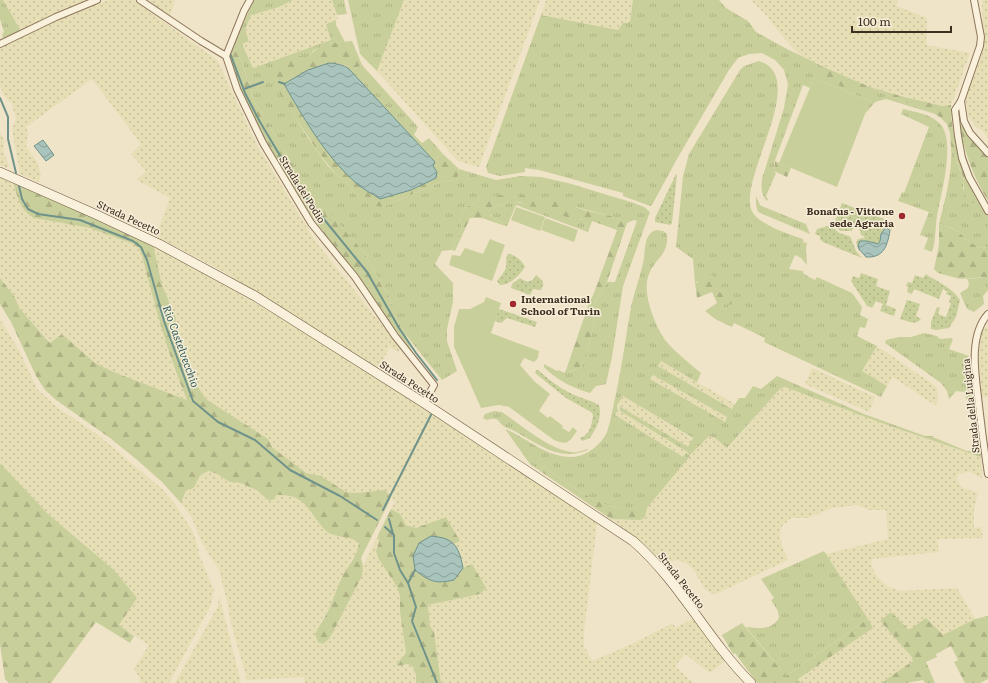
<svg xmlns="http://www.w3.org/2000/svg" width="988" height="683" viewBox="0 0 988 683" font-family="Literata,serif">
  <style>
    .farmland { fill: url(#farmland-dots) }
    .grass { fill: url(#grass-tufts); fill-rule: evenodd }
    .forest { fill: url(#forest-firs) }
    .park { fill: #c9cf9b }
    .garden { fill: url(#garden-dots) }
    .water { fill: url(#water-waves); stroke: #6f938a }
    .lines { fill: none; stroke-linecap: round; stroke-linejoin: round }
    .stream { stroke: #6f938a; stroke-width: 2 }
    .street-casing { stroke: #8d765c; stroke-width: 8 }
    .secondary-casing { stroke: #6f573f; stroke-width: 10 }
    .street { stroke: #faf1dc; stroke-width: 6 }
    .secondary { stroke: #faf1dc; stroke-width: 9 }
    .poi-dot { fill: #9e2a2b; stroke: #f7eed8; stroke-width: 1.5 }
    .labels { text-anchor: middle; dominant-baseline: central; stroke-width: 3; stroke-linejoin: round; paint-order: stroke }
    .street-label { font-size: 10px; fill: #3d2e20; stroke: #f7eed8 }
    .poi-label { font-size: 10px; font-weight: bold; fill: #3d2e20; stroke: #f7eed8; text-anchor: end }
    .water-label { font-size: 11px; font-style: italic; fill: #2f5d5a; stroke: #f7eed8 }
  </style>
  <defs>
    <pattern id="farmland-dots" width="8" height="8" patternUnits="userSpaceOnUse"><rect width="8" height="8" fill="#e6deb5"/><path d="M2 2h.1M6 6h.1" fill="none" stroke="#c6bf9b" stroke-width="1.8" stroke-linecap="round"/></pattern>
    <pattern id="grass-tufts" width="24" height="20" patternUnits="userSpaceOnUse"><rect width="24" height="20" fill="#c9cf9b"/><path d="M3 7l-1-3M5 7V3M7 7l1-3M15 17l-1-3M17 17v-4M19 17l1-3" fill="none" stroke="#aeb285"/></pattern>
    <pattern id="forest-firs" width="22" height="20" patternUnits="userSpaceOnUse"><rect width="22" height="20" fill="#c9cf9b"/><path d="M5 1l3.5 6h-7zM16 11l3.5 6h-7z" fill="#aeb285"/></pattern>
    <pattern id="garden-dots" width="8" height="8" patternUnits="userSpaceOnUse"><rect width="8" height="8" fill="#c9cf9b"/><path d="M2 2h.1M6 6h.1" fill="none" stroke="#aeb285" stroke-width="1.8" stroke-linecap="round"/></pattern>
    <pattern id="water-waves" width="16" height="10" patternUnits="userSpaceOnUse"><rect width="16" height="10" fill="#a9c4bc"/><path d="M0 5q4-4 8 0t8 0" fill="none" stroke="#8ba098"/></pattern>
  </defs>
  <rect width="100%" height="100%" fill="#f0e4c8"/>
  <!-- farmland -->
  <g class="farmland">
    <path d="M 3,0 L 93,0 L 55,14 L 21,31 Z"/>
    <path d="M 109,0 L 133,0 L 217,60 L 258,147 L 316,242 L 400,348 L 398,352 L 390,347 L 378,368 L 224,272 L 156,236 L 170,198 L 137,180 L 146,171 L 131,154 L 141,144 L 92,79 L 26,127 L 28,133 L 26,146 L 37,162 L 41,175 L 39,182 L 20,174 L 12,129 L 16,119 L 12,104 L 4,96 L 0,85 L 0,47 L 72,13 Z"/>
    <path d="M 150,0 L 175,0 L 170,16 L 150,2 Z"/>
    <path d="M 293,0 L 332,0 L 338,19 L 326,24 L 332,40 L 253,68 L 242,43 L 249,41 L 245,30 L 251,14 L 279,7 Z"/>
    <path d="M 404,0 L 540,0 L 479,167 L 458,161 L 377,71 Z"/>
    <path d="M 546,0 L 633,0 L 630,22 L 623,23 L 618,30 L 541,15 Z"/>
    <path d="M 751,0 L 898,0 L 896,6 L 927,18 L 926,45 L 970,53 L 951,105 L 943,106 L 934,104 L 870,87 L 802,57 L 788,43 L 766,15 Z"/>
    <path d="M 982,0 L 988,0 L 988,139 L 983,131 L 975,126 L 968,116 L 965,96 L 973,79 L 982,54 L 983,37 Z"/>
    <path d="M 0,133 L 5,142 L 3,149 L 5,156 L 9,166 L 7,168 L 0,165 Z"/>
    <path d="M 0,175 L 13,181 L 22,207 L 27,214 L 34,218 L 90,228 L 133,244 L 139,248 L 142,256 L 174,369 L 187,400 L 116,373 L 95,363 L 62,334 L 51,343 L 20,309 L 14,296 L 0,278 Z"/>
    <path d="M 153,245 L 277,315 L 418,405 L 597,523 L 584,632 L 584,646 L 592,661 L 630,645 L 673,623 L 675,628 L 694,618 L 725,661 L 710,673 L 685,654 L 675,666 L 693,683 L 441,683 L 434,632 L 430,626 L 428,605 L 480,594 L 472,564 L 463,568 L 461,557 L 454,544 L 460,541 L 446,517 L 416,528 L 406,525 L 400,514 L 391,509 L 395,502 L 385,491 L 356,493 L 346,492 L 321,476 L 306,473 L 272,447 L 268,439 L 206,399 L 192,378 L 187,357 L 183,354 L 175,325 L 176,318 L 162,285 Z"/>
    <path d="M 0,319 L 20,352 L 37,389 L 58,408 L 98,435 L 162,489 L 175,504 L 193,532 L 199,551 L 198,552 L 214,590 L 211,605 L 169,683 L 140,683 L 140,678 L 134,669 L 149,645 L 119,625 L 136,598 L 114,570 L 48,514 L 0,463 Z"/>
    <path d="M 982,327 L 988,327 L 988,397 L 981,397 L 978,359 Z"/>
    <path d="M 877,346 L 934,385 L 937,388 L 938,398 L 936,406 L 893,377 L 887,386 L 862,371 Z"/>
    <path d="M 661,361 L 735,404 L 733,409 L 658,366 Z"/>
    <path d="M 812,368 L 875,397 L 869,412 L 805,384 Z"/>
    <path d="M 653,375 L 727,417 L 724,422 L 650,379 Z"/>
    <path d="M 785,387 L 887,425 L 981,457 L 982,478 L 969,472 L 958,474 L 957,479 L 961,487 L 978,493 L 974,508 L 974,528 L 981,527 L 983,538 L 937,539 L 939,552 L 872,559 L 871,565 L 878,578 L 889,587 L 900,591 L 957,588 L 975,619 L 943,635 L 909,630 L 880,621 L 911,656 L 913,662 L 881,683 L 801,683 L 798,679 L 873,628 L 826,554 L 888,539 L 886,510 L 870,510 L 857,505 L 832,508 L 808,518 L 791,518 L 782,526 L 780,535 L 782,546 L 788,560 L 718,593 L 712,594 L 705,589 L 693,569 L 686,563 L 677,560 L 663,564 L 646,546 L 611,519 L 641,520 L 645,517 L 647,508 L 690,455 L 707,437 L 709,436 L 715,438 L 728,448 L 780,389 Z"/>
    <path d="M 623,396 L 693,439 L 688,448 L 617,405 Z"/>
    <path d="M 618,410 L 686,451 L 683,457 L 615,415 Z"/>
    <path d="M 208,471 L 217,474 L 230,482 L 235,482 L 243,484 L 258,491 L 269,501 L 276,495 L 289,494 L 299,498 L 330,533 L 342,535 L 356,540 L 359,543 L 358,551 L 352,559 L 336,590 L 330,608 L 320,622 L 334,630 L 362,576 L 363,566 L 378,535 L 379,542 L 376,551 L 378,558 L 397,587 L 400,596 L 400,612 L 406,653 L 397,663 L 397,666 L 408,664 L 413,667 L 416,675 L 416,683 L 305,683 L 304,677 L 247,680 L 230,620 L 228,605 L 219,570 L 202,543 L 192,518 L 181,503 L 186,490 L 199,476 Z"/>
    <path d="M 219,595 L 241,683 L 175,683 L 218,606 Z"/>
  </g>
  <!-- grass -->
  <g class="grass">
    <path d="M 0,0 L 3,0 L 21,31 L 4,39 L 2,35 L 4,32 L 0,19 Z"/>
    <path d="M 254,0 L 293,0 L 279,7 L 251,15 L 245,30 L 249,41 L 242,44 L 253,68 L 331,40 L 326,24 L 336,20 L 336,25 L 345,42 L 333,43 L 314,50 L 307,58 L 275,84 L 308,138 L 327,165 L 337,175 L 346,182 L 359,198 L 382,207 L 446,180 L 457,181 L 459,169 L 496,180 L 520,176 L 541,177 L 568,183 L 634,203 L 644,207 L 650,212 L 623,286 L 612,357 L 606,384 L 596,386 L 590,393 C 573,388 556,380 544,367 L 544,364 L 557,371 L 558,370 L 565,373 L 582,367 C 590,347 593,327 597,307 L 594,304 L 607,282 L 615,282 L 637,221 L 634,220 L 627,223 L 611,216 L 531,196 L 480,197 L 476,203 L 466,207 L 460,219 L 462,228 L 452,250 L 442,251 L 435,264 L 453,283 L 453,302 L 447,329 L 447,341 L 457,371 L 442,380 L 406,335 L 394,315 L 388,295 L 363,251 L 306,187 L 254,101 L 251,91 L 266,84 L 265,77 L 249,83 L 247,80 L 243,64 L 233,46 Z"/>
    <path d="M 332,0 L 344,0 L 347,14 L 337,15 Z"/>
    <path d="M 348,0 L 404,0 L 377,71 L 360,54 Z"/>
    <path d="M 633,0 L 719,0 L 726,8 L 748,21 L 756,32 L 787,49 L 826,68 L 826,78 L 870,88 L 935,114 L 886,99 L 875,102 L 865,114 L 870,101 L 814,78 L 810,88 L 803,85 L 774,163 L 774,171 L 776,173 L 766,196 L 768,199 L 767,201 C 761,194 761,188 762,179 L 784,108 L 788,84 L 784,70 L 775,60 L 762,53 L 749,54 L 738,58 L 729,70 L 677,159 L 652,205 L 650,206 L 623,196 L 623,193 L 539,170 L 525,168 L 525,172 L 500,176 L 488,173 L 486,167 L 541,15 L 618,30 L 623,23 L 630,22 Z"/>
    <path d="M 759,61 C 810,77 740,174 751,209 C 756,224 790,235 803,239 L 804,243 L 807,242 L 806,249 L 807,265 L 801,258 L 795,255 L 789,269 L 803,271 L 803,273 L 809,277 L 815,280 L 817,277 L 852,293 L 862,307 L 860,315 L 868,319 L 865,328 L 860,327 L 857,336 L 877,346 L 862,371 L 887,386 L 881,397 L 764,342 L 765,338 L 734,323 L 732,327 L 715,319 L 724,304 L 724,295 L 703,278 L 695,283 L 693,259 L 676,247 L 683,176 L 689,154 L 740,70 L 744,66 Z"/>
    <path d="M 362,65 L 418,127 L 414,135 L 422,143 L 429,138 L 443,154 L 436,158 L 435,162 L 349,69 L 354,69 Z"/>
    <path d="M 903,109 C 916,112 936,115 943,128 C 954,148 941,194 937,216 C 935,228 936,240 932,252 L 924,249 L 928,238 L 920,235 L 929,212 L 898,201 L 902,192 L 904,193 L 929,127 L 901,114 Z"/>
    <path d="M 951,146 L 964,181 L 963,189 L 979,199 L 988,215 L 988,247 L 980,248 L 965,239 C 961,231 948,226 939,224 C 945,199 953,172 951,146 Z"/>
    <path d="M 756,196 L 760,205 L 764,207 L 806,224 L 810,234 L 758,212 L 756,205 Z"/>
    <path d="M 510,202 C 537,201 560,218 586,220 L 585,231 L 516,205 L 507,226 L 502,225 L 501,222 L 491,217 L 489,210 L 491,208 Z"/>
    <path d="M 657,230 L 663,231 L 667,234 C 669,255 656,257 649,274 C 641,292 655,325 665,340 C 675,352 689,363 701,373 L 697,382 L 661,361 L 658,366 L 732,409 L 739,398 L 745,398 L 753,386 L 761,389 L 777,376 L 864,414 L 925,436 L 933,436 L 933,437 L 967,451 L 977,450 C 977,431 971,410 964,392 L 956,391 L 949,399 L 947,391 L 941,383 L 885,343 L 886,340 L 899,337 L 911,337 L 924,333 L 937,336 L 940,339 L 951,338 L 953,339 L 949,349 L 969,356 L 972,397 L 978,425 L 981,457 L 887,425 L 785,387 L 780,389 L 727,448 L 715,438 L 709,436 L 690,455 L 686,451 L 620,411 L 619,406 L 688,447 L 693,438 L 623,396 L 617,405 L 618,410 L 615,415 L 683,457 L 686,452 L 690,456 L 647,508 C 636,509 624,510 613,507 C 589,500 563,480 543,466 L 540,471 L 530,464 L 505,429 C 527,438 546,457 571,457 C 586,457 601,445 607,432 C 611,420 613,406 616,394 C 622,365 626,336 631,307 C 634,292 640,278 643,263 C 646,251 643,233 657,230 ZM 653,375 L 727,417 L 725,422 L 650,379 Z"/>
    <path d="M 988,277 L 988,290 L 983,296 L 984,304 L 974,312 L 967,309 L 960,293 L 968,288 L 969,283 L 967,279 Z"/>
    <path d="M 494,411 L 502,412 C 520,424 550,450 572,452 C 577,453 581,451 587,449 L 588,450 C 560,462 540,445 516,432 C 513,430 509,429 505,427 C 497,422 500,416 487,420 L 483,418 L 485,414 Z"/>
    <path d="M 824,551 L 868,619 L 786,676 L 746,627 C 760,628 770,631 779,618 L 778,611 L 771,600 L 774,598 L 761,579 Z"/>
  </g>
  <!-- forest -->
  <g class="forest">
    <path d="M 352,41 L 362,65 L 354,69 L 349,69 L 346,66 L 336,63 L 284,84 L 303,117 L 333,159 L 358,185 L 433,166 L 436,158 L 443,154 L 459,169 L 457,181 L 446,180 L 382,207 L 371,205 L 359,198 L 346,182 L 337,175 L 329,166 L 318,152 L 282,97 L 275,84 L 274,74 L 283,63 L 295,55 L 307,58 C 320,43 333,43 352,41 Z"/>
    <path d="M 233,46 L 243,64 L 247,80 L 249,83 L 265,76 L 268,84 L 251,91 L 254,101 L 305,185 L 363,251 L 388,295 L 395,317 L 406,335 L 412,352 L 313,218 L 279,166 L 238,88 L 229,58 Z"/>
    <path d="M 826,68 L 870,87 L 901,96 L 934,104 L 943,106 L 951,105 C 951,143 964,166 979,199 L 973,203 L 968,201 L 964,197 L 964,180 L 951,146 L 950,133 L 947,124 L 941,118 L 935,114 L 870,88 L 863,95 L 830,82 L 826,78 Z"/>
    <path d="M 964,124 L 988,155 L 988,201 C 973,177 966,154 959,127 Z"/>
    <path d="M 775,161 L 791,168 L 787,177 L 774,171 Z"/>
    <path d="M 13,181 L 153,245 L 162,285 L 176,318 L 175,325 L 183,354 L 187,357 L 192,378 L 206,399 L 268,439 L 272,447 L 306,473 L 321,476 L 346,492 L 356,493 L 385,490 L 391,498 L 361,558 L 363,566 L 362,576 L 334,630 L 329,639 L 323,644 L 318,642 L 315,634 C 320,624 326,616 330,607 C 334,596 338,586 343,575 C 349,565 358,554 359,543 C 349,535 338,538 329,533 C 324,530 320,524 316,519 C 304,502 299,494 276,495 L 274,499 L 269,501 L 258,491 L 243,484 L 235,482 L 230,482 L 217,474 L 209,471 C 206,472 201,474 200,476 C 194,483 198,489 186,490 L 181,503 L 162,482 L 136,459 L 110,438 L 56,400 L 45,390 L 36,376 L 11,322 L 0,304 L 0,278 L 14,296 L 20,309 L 50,343 L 62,334 L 95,363 L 116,373 L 187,400 C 167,353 155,305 142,256 L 139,248 L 133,244 L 90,228 L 34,218 C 20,211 17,195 13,181 Z"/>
    <path d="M 507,195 L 531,196 L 557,201 L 584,210 L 611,216 L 627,223 L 607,282 L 594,304 L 597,307 C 593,327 590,347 582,367 L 565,373 L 589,303 L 594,293 L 617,230 L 592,221 L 588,232 L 585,231 L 586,220 L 574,219 L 564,216 L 520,202 L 510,202 L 491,208 L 489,210 L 491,213 L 490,215 L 491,217 L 501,222 L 502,225 L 482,218 L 470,218 L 455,251 L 452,250 L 462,228 L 460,219 L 466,207 L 476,203 L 480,197 Z"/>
    <path d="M 939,224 C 947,226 961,231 965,239 L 980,248 L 988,247 L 988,277 L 960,279 L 938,273 L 934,269 L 939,245 Z"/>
    <path d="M 703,275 L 713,275 L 714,287 L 724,295 L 728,294 L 735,299 L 730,305 L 724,304 L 715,319 L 705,311 L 717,303 L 712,292 L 697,298 L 695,283 L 697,283 L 698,279 L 703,278 Z"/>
    <path d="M 0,463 L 48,514 L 114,570 L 137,598 L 119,625 L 134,636 L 130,643 L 96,622 L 51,683 L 9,683 L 5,679 L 0,644 Z"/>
    <path d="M 543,466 C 563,480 589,500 613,507 C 624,510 636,508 647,508 L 645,517 L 641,520 L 611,519 L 540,471 Z"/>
    <path d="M 391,509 L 400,514 L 406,525 L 416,528 L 446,517 L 460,541 L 454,544 L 446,539 L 454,580 L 463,568 L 472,564 L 486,588 L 480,594 L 428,605 L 430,626 L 434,632 L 441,683 L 416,683 L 416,675 L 413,667 L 408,664 L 397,666 L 397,663 L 406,653 L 400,612 L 400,596 L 397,587 L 378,558 L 376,551 L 379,542 L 378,535 Z"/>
    <path d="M 891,612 L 909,630 L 926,618 L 943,635 L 975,619 L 988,616 L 988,679 L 980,683 L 965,683 L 954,662 L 958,660 L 951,646 L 936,654 L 937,657 L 926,662 L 935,683 L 925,683 L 923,680 L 907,683 L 881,683 L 913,661 L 911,656 L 880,621 Z"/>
    <path d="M 868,619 L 873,628 L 798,679 L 801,683 L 757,683 L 735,653 L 733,654 L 722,635 L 742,623 L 786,676 Z"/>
  </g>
  <!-- park -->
  <g class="park">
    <path d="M 814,78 L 870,101 L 837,187 L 779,163 Z"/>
    <path d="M 516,207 L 545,217 L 540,231 L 511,220 Z"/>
    <path d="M 545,218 L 578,230 L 574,242 L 541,230 Z"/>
    <path d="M 490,239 L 505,245 L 492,281 L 449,265 L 452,255 L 460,256 L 465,248 L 483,254 Z"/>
    <path d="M 486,297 L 501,303 L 491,333 L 539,351 L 538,358 L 534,362 L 524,358 L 520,365 L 534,381 L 550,394 L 539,411 L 548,418 L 550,416 L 563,426 L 562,428 L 569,432 L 573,427 L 577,431 C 569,442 568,446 554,440 L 509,407 L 499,405 L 481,408 L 454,347 L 454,327 L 459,309 L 470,309 L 484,302 Z"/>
  </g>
  <!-- garden -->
  <g class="garden">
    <path d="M 676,174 L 677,175 L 672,223 L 670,225 L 655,222 L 655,218 Z"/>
    <path d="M 842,203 L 894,223 L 891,231 L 886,227 L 881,234 L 880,241 L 878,245 L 867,241 L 859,249 L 860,251 L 859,251 L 856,243 L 858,239 L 864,238 L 865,237 L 861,235 L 859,228 L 855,227 L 851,231 L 840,231 L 834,224 Z"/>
    <path d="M 831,225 L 839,233 L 849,236 L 851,238 L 856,251 L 862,258 L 823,242 L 820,239 L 820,236 L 815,234 L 817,229 Z"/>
    <path d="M 508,254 C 514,254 523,261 525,267 C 520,275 510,285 500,285 L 497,281 C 500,277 505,272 506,267 C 507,261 505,259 508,254 Z"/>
    <path d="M 861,273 L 878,279 L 876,286 L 890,291 L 886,305 L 896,309 L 894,316 L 880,311 L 883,304 L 876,301 L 872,308 L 867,306 L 851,281 L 853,276 L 859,278 Z"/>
    <path d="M 926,274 C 937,282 952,287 960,300 L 956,317 L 949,328 L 936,330 L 931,329 L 931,322 L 937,307 L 940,308 L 938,314 L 946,317 L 951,303 L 949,302 L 951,296 L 946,294 L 947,291 L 943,289 L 939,299 L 914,289 L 912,294 L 907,292 L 908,287 L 906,286 L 908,282 L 912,283 L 915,275 L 923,278 Z"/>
    <path d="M 536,275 L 543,281 L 543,285 L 541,290 L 533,289 L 530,295 L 511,288 L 512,284 L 520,278 C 527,283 532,283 536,275 Z"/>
    <path d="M 907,300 L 920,304 L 916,316 L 921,319 C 915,326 908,321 900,319 Z"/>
    <path d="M 499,309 L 537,322 L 535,327 L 507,318 L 501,323 L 495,321 Z"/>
    <path d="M 536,370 L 538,370 C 548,379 560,388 572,394 C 581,398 590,400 599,405 C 602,418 597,427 590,438 L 582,441 L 580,438 C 590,435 592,424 593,415 L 591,412 L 566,398 L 535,373 Z"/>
  </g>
  <!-- water -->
  <g class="water">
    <path d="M 329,63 C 335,63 344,65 349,69 L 435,162 L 433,166 L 437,172 L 436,178 L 411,190 L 380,199 C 373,194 364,190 357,184 C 326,157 304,119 284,84 L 308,70 Z"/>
    <path d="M 43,140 L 54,155 L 46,161 L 34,146 Z"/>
    <path d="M 886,227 L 890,231 C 887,246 884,258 866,257 L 859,249 L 858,246 L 860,241 L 867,241 L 878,244 L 880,241 L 881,234 Z"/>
    <path d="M 431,536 C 436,537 442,537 446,539 C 458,543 461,557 463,568 L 454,580 C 436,584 430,582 415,570 L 413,556 L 419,543 Z"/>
  </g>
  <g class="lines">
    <!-- stream -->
    <g class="stream">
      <path d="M 230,53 L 245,93 L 260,122 L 301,191 L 367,272 L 399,328 L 416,353 L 437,380"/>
      <path d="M 279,82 L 285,84"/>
      <path d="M 244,89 L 263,82"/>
      <path d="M 0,98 L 8,117 L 8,139 L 16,173"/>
      <path d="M 19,186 L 22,199 L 28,209 L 38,214 L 80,220 L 133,241 L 141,247 L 147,260 L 164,321 L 193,401 L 218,422 L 255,440 L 290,470 L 340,496 L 377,520"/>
      <path d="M 383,510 L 431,415"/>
      <path d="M 389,519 L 393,534"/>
      <path d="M 385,527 L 394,535 L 394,553 L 400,570 L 408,583 L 416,607 L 412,621 L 437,683"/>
      <path d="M 408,583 L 415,570"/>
    </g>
    <defs>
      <g id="street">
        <path d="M 140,0 L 201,41 L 226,56 L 237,89 L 263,143 L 311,223 L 355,277 L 395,336 L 434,385 L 424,403"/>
        <path d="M 974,0 L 981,37 L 980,46 L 961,101 L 955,110 L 958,136 L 962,158 L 969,177 L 988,211"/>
        <path d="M 0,44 L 56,17 L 97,0"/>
        <path d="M 226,56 L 244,11 L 250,0"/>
        <path d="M 961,101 L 964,121 L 970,133 L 988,153"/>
        <path d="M 988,314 C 969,335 975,372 978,397 C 981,423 984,448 988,474"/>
      </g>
      <path id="secondary" d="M 0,172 L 95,214 L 159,244 L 255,296 L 424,403 L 633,541 C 680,582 707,639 751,683"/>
    </defs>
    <!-- street casing -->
    <use href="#street" class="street-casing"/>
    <!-- secondary casing -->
    <use href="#secondary" class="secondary-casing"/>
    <!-- street -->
    <use href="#street" class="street"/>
    <!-- secondary -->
    <use href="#secondary" class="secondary"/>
  </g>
  <!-- markers -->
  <g class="poi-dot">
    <circle cx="902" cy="216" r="4"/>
    <circle cx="513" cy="304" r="4"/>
  </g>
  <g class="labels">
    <!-- street labels -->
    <g class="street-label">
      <text transform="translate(303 189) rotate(58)">Strada del Podio</text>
      <text transform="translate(129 217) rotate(25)">Strada Pecetto</text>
      <text transform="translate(410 381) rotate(33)">Strada Pecetto</text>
      <text transform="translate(970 406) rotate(-96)">Strada della Luigina</text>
      <text transform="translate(682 580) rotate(52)">Strada Pecetto</text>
    </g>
    <!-- poi labels -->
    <g class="poi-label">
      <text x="894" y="210">Bonafus - Vittone<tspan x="894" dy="12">sede Agraria</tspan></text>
      <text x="521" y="298" text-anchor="start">International<tspan x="521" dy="12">School of Turin</tspan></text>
    </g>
    <!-- water labels -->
    <g class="water-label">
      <text transform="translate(182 346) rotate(70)">Rio Castelvecchio</text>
    </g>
  </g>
  <!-- scale -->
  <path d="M852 26v6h99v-6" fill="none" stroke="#3d2e20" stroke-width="2"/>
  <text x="858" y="26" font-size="12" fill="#3d2e20" stroke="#f7eed8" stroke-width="3" paint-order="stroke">100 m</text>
</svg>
